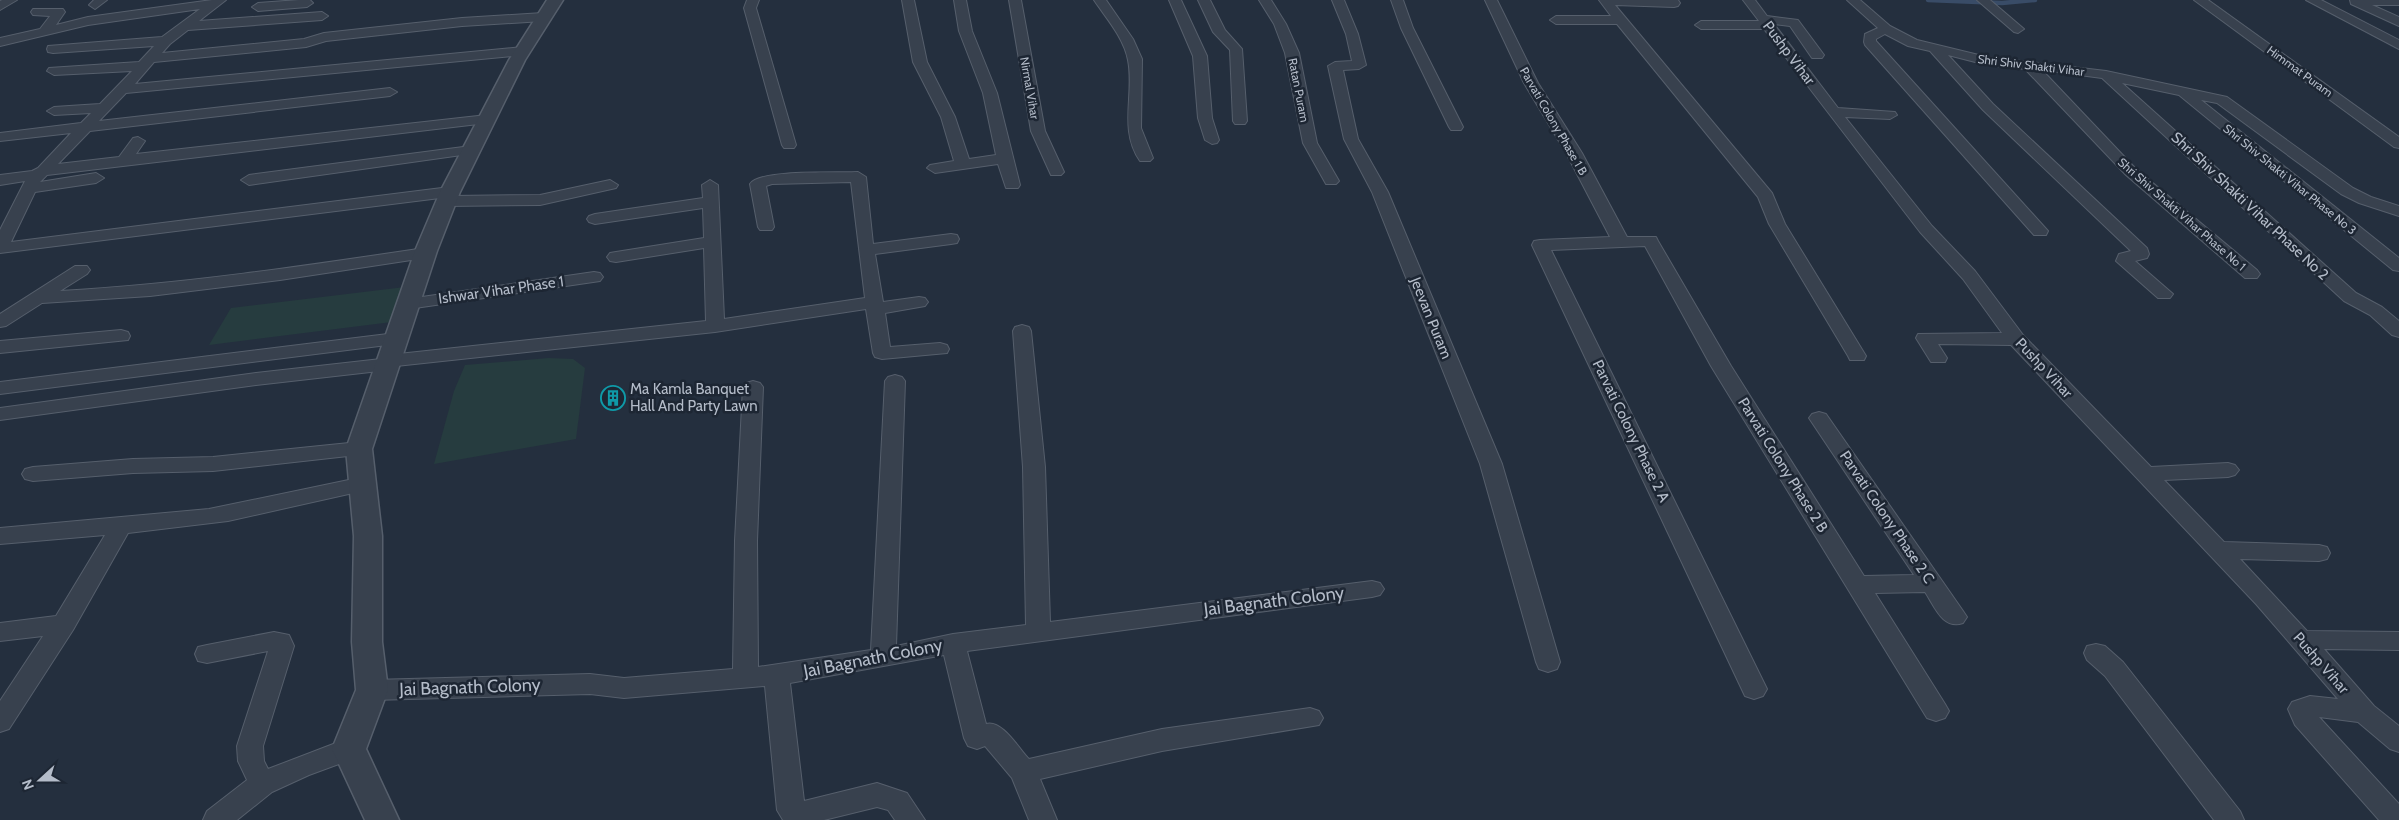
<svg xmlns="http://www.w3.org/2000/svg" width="2399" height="820" viewBox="0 0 2399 820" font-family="Cabin,sans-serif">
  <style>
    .green { fill: #263c3f }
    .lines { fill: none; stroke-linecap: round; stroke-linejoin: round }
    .stream { stroke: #394c67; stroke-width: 4.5 }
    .minor-casing { stroke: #565f6c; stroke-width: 2 }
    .tertiary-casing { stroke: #565f6c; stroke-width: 3 }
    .minor { fill: #38414e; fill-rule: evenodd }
    .tertiary { fill: #38414e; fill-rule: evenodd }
    .labels { text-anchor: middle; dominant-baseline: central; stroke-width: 5; stroke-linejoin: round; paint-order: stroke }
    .far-street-label { font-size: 12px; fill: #b4bcc9; stroke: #1d2633 }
    .street-label { font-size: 15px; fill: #b4bcc9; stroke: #1d2633 }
    .poi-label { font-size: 15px; fill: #b4bcc9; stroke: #1d2633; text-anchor: start }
    .near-street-label { font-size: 18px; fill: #b4bcc9; stroke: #1d2633 }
  </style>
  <rect width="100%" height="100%" fill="#242f3e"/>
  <!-- green -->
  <g class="green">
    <path d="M 405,287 L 392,322 L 209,345 L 231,308 Z"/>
    <path d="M 549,358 L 573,359 L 585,368 L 576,439 L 434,464 L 454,391 L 465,365 Z"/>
  </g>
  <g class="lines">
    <!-- stream -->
    <path class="stream" d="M 1928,0 L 2002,3 L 2035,0"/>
    <defs>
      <g id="minor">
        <path d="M 2,0 L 17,0 L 0,10 L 0,1 Z"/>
        <path d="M 94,0 L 107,0 L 95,9 L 89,5 Z"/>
        <path d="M 212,0 L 226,0 L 199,21 L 322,12 L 328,16 L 322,20 L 188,30 L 170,44 L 162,53 L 304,39 L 324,33 L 462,18 L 543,13 L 549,17 L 543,21 L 462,26 L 326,41 L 306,47 L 154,62 L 135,84 L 523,47 L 530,51 L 523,55 L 126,93 L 99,121 L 390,88 L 397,92 L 390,96 L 90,131 L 58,164 L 119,157 L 133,138 L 138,137 L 145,141 L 136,154 L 487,115 L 494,119 L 487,123 L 47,175 L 40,182 L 96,173 L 104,178 L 96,183 L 35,192 L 11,242 L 450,187 L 456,189 L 458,192 L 452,196 L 540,195 L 610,180 L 618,185 L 616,188 L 540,205 L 446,206 L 440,204 L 438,201 L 440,198 L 0,253 L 0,230 L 25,181 L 0,185 L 0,175 L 32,171 L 38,168 L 71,133 L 0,141 L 0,133 L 81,123 L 91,113 L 54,115 L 47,111 L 54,107 L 100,104 L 132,71 L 54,75 L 47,71 L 49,68 L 139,62 L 154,46 L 53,53 L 48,52 L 47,49 L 48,46 L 162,37 L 200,9 L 88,25 L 0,46 L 0,38 L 40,29 L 50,16 L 33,15 L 31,12 L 33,9 L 63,9 L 65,12 L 56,25 L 88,17 Z"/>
        <path d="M 299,0 L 310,0 L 313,3 L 307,7 L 258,11 L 252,7 L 258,3 Z"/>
        <path d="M 747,0 L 759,0 L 756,8 L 796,145 L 794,148 L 784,148 L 782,145 L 744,8 Z"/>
        <path d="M 902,0 L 914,0 L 927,62 L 955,117 L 969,159 L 996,155 L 983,93 L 959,31 L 954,0 L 966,0 L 972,31 L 997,93 L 1020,185 L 1018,188 L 1006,188 L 998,164 L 935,173 L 927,168 L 930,165 L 954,161 L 941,117 L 913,62 Z"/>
        <path d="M 1009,0 L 1021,0 L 1045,131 L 1064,172 L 1061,175 L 1051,175 L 1031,131 Z"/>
        <path d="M 1094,0 L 1106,0 L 1133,39 L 1142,59 L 1141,128 L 1153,158 L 1150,161 L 1140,161 C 1118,129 1135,94 1128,60 C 1124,38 1106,18 1094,0 Z"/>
        <path d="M 1169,0 L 1181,0 L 1207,56 L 1212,118 L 1219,140 L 1217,143 L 1212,144 L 1205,140 L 1198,118 L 1193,56 Z"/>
        <path d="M 1198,0 L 1210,0 L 1225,30 L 1242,49 L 1247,121 L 1245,124 L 1235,124 L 1233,121 L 1230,50 L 1213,32 Z"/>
        <path d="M 1259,0 L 1271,0 L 1286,24 L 1299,53 L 1317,143 L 1339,181 L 1336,184 L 1326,184 L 1303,143 L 1285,53 L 1274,24 Z"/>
        <path d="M 1332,0 L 1344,0 L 1358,34 L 1366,65 L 1359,69 L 1343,70 L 1358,139 L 1388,192 L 1502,464 L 1560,662 L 1557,669 L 1548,672 L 1539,669 L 1536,662 L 1480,464 L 1372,192 L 1344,139 L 1328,66 L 1335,62 L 1352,61 L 1346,34 Z"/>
        <path d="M 1391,0 L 1403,0 L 1413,28 L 1463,127 L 1461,130 L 1451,130 L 1449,127 L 1401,28 Z"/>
        <path d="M 1485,0 L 1497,0 L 1538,83 L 1582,153 L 1627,237 L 1656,237 L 1658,241 L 1731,366 L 1864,576 L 1914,575 L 1809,418 L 1812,414 L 1819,412 L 1826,414 L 1963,611 L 1967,617 L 1963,623 C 1943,630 1935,607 1925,592 L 1875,593 L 1945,704 L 1949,711 L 1945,718 L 1936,721 L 1927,718 L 1711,366 L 1645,246 L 1551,250 L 1767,689 L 1763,696 L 1754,699 L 1745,696 L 1532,245 L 1534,241 L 1540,240 L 1610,237 L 1566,153 L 1524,83 Z"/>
        <path d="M 1599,0 L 1678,0 L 1680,3 L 1678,6 L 1674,7 L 1615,5 L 1772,193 L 1785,224 L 1866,356 L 1864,360 L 1850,360 L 1848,356 L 1769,224 L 1758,197 L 1617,24 L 1556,24 L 1550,20 L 1556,16 L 1611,16 Z"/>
        <path d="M 1743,0 L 1755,0 L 1767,16 L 1798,20 L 1824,55 L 1822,58 L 1812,58 L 1790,26 L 1774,24 L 1838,108 L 1895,112 L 1897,115 L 1890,119 L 1845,117 L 1932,226 L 1975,271 L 2023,335 L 2151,467 L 2228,463 L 2235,465 L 2239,470 L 2235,475 L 2228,477 L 2164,480 L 2224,542 L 2319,545 L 2327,547 L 2330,553 L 2327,559 L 2319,561 L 2240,559 L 2307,631 L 2399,632 L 2399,650 L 2324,649 L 2374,706 L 2399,726 L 2399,752 L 2390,749 L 2358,722 L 2319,717 L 2399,804 L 2399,820 L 2379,820 L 2295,725 L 2288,709 L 2292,702 L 2310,696 L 2338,699 L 2256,604 L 2011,345 L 1938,344 L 1947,358 L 1945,362 L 1931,362 L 1916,338 L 1918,334 L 2002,333 L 1963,279 L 1920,232 L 1764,29 L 1701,29 L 1695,25 L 1701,21 L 1759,21 Z"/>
        <path d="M 1847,0 L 1860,0 L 1890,26 L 1917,40 L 1987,57 L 2106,71 L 2227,97 L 2353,188 L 2371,197 L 2399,206 L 2399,216 L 2359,203 L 2341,194 L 2217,103 L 2201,100 L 2399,258 L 2399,271 L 2393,270 L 2179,95 L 2122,83 L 2356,293 L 2382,307 L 2399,321 L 2399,337 L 2392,335 L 2370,315 L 2344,301 L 2102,78 L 2042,70 L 2136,169 L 2257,270 L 2260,274 L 2257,278 L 2245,278 L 2126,175 L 2025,69 L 1987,65 L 1948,55 L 1993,104 L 2147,248 L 2149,254 L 2147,258 L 2135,261 L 2173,294 L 2170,298 L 2158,298 L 2116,261 L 2119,254 L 2131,251 L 1983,110 L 1930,51 L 1908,46 L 1885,34 L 1876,39 L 1876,41 L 2048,231 L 2046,235 L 2034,235 L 1865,45 L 1864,42 L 1865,34 L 1878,28 Z"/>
        <path d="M 1977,0 L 1990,0 L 2024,29 L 2018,33 L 2014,32 Z"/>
        <path d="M 2194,0 L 2208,0 L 2399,137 L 2399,148 L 2394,147 Z"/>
        <path d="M 2306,0 L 2321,0 L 2399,40 L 2399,49 Z"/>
        <path d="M 2350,0 L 2399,0 L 2399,5 L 2372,5 L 2399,17 L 2399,26 L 2351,4 Z"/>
        <path d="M 471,146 L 478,150 L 476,153 L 249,185 L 241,180 L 249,175 Z"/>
        <path d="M 858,172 L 866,177 L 873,244 L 951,234 L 957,235 L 959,239 L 957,243 L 951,244 L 875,254 L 883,302 L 919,297 L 925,298 L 928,302 L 925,306 L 885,313 L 890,347 L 940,343 L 947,345 L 949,349 L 947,353 L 882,359 L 875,357 L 873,353 L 866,309 L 715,332 L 396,366 L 388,370 L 256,385 L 0,420 L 0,408 L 256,373 L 381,359 L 389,355 L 706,321 L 704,248 L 616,262 L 610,261 L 607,257 L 610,253 L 616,252 L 704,238 L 703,208 L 595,224 L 589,222 L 587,219 L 589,216 L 595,214 L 703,198 L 702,185 L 710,180 L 718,185 L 724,319 L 865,298 L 851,182 L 772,184 L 766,186 L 774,227 L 772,230 L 760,230 L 758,227 L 750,184 C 760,169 838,173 858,172 Z"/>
        <path d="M 425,248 L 431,249 L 433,253 L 431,257 L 280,280 L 150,296 L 42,303 L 6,326 L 0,327 L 0,314 L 75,266 L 87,266 L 90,270 L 87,274 L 60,291 C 183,284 304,266 425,248 Z"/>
        <path d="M 594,272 L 600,273 L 603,277 L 600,281 L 408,309 L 402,308 L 399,304 L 402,300 L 408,299 Z"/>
        <path d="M 1022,325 L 1029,327 L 1031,331 L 1045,467 L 1050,622 L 1372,581 L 1380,583 L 1384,589 L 1380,595 L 1372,597 L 967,651 L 986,724 C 1002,719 1019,749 1029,759 L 1162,729 L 1310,708 L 1319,711 L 1323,718 L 1319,725 L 1162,751 L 1040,779 L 1057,820 L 1029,820 L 1012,778 L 985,746 L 977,749 L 968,746 L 964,738 L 944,655 L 790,683 L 804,801 L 877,783 L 907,793 L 925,820 L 895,820 L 888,810 L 877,807 L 824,820 L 783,820 L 777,810 L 765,686 L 624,698 L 590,694 L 372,700 L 363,697 L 359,690 L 363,683 L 372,680 L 590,674 L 624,678 L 733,669 L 735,541 L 743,387 L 746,383 L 753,381 L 760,383 L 763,387 L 757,541 L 758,667 L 871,650 L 885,381 L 888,377 L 895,375 L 902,377 L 905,381 L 896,646 L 953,634 L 1026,625 L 1023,467 L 1013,331 L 1015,327 Z"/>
        <path d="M 121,330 L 128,332 L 130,336 L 128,340 L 0,353 L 0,341 Z"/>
        <path d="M 396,333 L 403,335 L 405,339 L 403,343 L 0,394 L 0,382 Z"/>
        <path d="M 359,442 L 366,444 L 369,449 L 366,454 L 213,471 L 133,473 L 33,481 L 25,479 L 22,474 L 25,469 L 33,467 L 133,459 L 213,457 Z"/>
        <path d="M 363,477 L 371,479 L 374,484 L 371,489 L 228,521 L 128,533 L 73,630 L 9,729 L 0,732 L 0,701 L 43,636 L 0,641 L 0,623 L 56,616 L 105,535 L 0,544 L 0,528 L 209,509 Z"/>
        <path d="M 274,632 L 289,635 L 294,646 L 263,746 L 264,761 L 268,769 L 349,738 L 358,741 L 362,749 L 358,757 L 309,775 L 272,792 L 237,820 L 203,820 L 207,811 L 247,780 L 238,761 L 237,746 L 268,651 L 207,663 L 198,661 L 195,654 L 198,647 L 207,645 Z"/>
        <path d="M 2096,644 L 2105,646 L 2123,662 L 2240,811 L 2244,820 L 2214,820 L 2105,676 L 2087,660 L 2084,653 L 2087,646 Z"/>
      </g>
      <path id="tertiary" d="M 547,0 L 563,0 L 525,60 L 460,192 L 437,251 L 372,449 L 382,536 L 382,642 L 388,690 L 366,749 L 399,820 L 365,820 L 332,749 L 356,690 L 352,642 L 354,536 L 346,449 L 415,251 L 440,192 L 509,60 Z"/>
    </defs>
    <!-- minor casing -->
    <use href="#minor" class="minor-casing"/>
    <!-- tertiary casing -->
    <use href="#tertiary" class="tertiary-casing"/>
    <!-- minor -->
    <use href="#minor" class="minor"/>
    <!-- tertiary -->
    <use href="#tertiary" class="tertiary"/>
  </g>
  <!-- icons -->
  <defs>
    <symbol id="building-ring" viewBox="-11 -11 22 22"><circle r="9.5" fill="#1d2633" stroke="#0f9aa8" stroke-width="1.5"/><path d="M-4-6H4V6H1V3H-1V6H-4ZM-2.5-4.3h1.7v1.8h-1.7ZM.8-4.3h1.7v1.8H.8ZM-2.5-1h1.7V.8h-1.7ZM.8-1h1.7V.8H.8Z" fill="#0f9aa8"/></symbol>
  </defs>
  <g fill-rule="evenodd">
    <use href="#building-ring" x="599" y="384" width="28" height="28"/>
  </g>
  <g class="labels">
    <!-- far-street labels -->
    <g class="far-street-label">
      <text transform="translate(2031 65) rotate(7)">Shri Shiv Shakti Vihar</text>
      <text transform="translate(2300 71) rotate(36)">Himmat Puram</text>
      <text transform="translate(1030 88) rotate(80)">Nirmal Vihar</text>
      <text transform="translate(1299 90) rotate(79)">Ratan Puram</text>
      <text transform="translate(1554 121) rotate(60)">Parvati Colony Phase 1 B</text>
      <text transform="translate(2290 179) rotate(39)">Shri Shiv Shakti Vihar Phase No 3</text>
      <text transform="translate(2182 214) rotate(41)">Shri Shiv Shakti Vihar Phase No 1</text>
    </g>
    <!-- street labels -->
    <g class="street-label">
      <text transform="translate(1789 53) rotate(53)">Pushp Vihar</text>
      <text transform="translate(2250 206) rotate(43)">Shri Shiv Shakti Vihar Phase No 2</text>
      <text transform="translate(501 290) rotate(-8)">Ishwar Vihar Phase 1</text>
      <text transform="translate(1431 318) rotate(68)">Jeevan Puram</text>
      <text transform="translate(2044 368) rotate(47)">Pushp Vihar</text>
      <text transform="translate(1631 431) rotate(64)">Parvati Colony Phase 2 A</text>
      <text transform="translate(1783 465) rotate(58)">Parvati Colony Phase 2 B</text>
      <text transform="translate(1887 517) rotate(56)">Parvati Colony Phase 2 C</text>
      <text transform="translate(2321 663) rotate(49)">Pushp Vihar</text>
    </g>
    <!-- poi labels -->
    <g class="poi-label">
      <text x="630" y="389">Ma Kamla Banquet<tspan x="630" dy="17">Hall And Party Lawn</tspan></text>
    </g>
    <!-- near-street labels -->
    <g class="near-street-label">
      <text transform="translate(1274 601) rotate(-7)">Jai Bagnath Colony</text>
      <text transform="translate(873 658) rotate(-11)">Jai Bagnath Colony</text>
      <text transform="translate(470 687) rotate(-2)">Jai Bagnath Colony</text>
    </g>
  </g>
  <!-- north arrow -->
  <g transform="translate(40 780) rotate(249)" stroke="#1d2633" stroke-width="4" paint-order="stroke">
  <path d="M0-4L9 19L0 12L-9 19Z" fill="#b4bcc9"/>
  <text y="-8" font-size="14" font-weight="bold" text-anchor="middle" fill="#b4bcc9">N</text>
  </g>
</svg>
